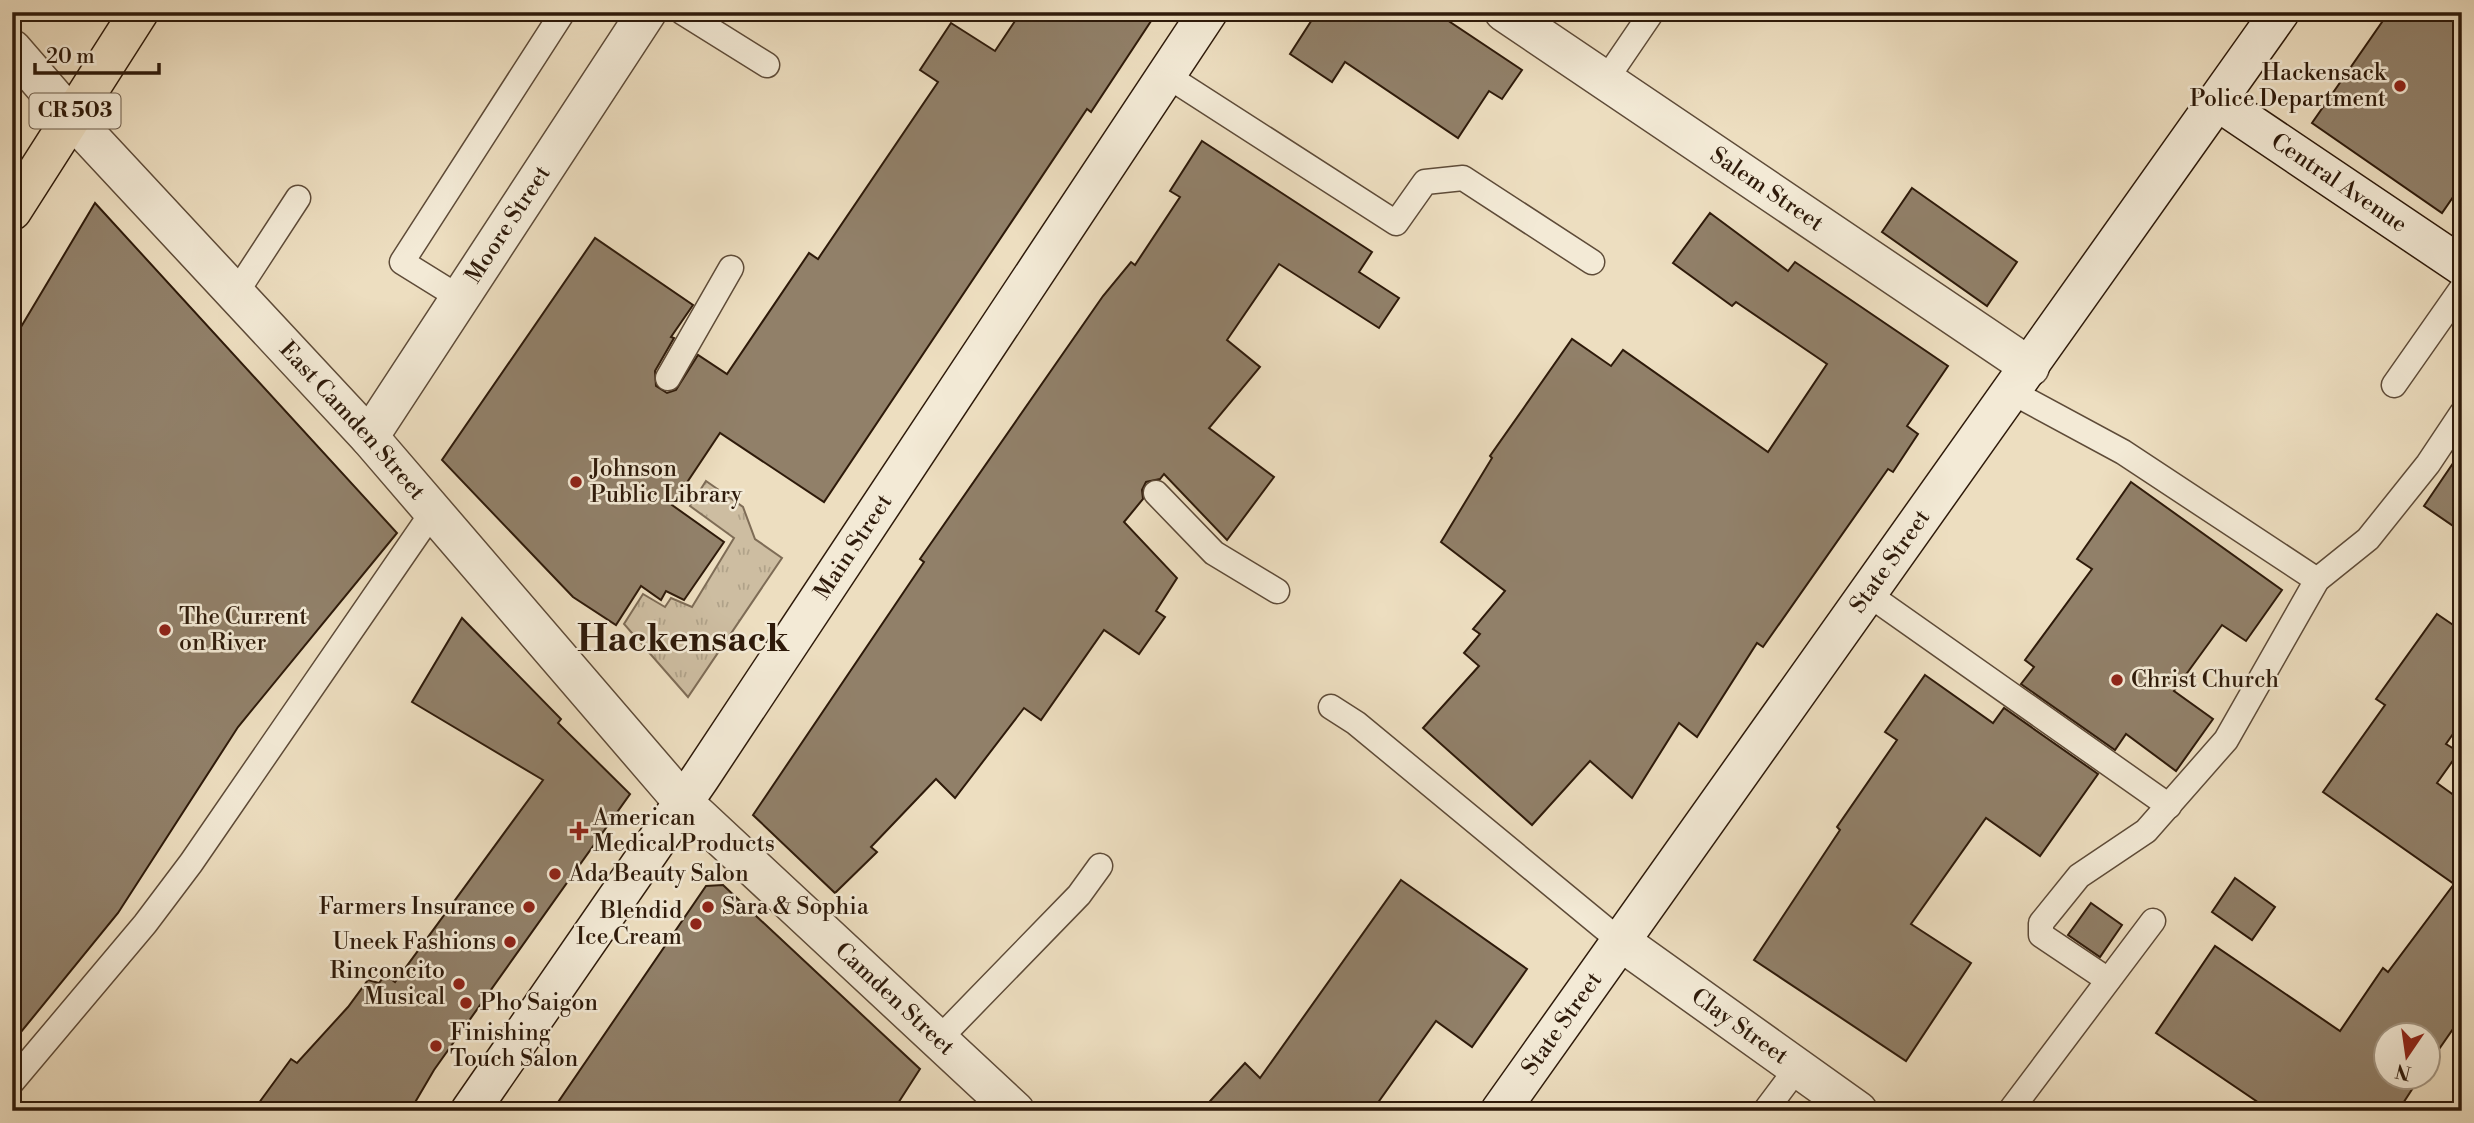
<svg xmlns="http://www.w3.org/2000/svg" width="2474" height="1123" viewBox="0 0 2474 1123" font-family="'Libre Bodoni',serif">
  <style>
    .grass { fill: url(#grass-tufts); stroke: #7e6c56; stroke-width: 2 }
    .building { fill: #918069; stroke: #2e1a0a; stroke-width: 2 }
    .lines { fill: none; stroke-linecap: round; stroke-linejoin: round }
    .lane-casing { stroke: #5e4b38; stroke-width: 27 }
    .street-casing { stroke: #5e4b38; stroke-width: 41 }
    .secondary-casing { stroke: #2e1a0a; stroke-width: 41 }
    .primary-casing { stroke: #2e1a0a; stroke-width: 41 }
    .lane { stroke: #f3ead6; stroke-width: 24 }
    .street { stroke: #f3ead6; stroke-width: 38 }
    .secondary { stroke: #f3ead6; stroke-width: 38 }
    .primary { stroke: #eddec0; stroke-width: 38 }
    .poi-dot { fill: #8f2418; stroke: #f3ead6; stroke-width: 2.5 }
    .labels { text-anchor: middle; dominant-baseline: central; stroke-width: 5; stroke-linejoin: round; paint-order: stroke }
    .shield { fill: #f3ead6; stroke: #695847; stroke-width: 2 }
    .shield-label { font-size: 21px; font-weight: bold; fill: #2e1a0a }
    .poi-label { font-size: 23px; fill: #2e1a0a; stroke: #f3ead6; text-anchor: start }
    .street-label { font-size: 23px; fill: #2e1a0a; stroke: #f3ead6 }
    .town-label { font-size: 37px; font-weight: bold; fill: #2e1a0a; stroke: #f3ead6 }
  </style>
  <defs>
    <pattern id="grass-tufts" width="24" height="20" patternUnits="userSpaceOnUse" patternTransform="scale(1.75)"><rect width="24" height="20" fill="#cdbda1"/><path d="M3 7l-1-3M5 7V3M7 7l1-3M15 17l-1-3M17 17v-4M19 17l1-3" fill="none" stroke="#b0a289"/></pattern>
  </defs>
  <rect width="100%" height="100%" fill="#eddec0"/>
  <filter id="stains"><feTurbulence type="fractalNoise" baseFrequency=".00286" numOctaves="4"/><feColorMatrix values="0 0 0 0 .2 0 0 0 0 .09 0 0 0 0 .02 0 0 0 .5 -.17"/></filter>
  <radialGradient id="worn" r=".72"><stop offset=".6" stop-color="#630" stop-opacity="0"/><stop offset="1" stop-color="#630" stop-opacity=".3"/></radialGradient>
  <!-- grass -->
  <path class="grass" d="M 706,481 L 743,507 L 755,539 L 782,558 L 688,697 L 624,624 L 643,594 L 665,607 L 671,598 L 692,607 L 734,538 L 690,506 Z"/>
  <!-- building -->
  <g class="building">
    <path d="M 1021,12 L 1157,12 L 1091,112 L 1087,109 L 824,502 L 720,433 L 672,505 L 724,542 L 684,600 L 666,591 L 661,600 L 641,586 L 616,625 L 573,597 L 442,460 L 595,238 L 693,305 L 671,337 L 674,338 L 655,371 L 656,386 L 667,393 L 676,390 L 698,355 L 727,374 L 809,253 L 818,259 L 938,82 L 920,70 L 951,23 L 995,51 Z"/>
    <path d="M 1317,12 L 1435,12 L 1522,70 L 1502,99 L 1489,91 L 1458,138 L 1345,62 L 1332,82 L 1290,54 Z"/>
    <path d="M 2389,12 L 2462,12 L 2462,184 L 2442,213 L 2312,123 Z"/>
    <path d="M 1202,141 L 1372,252 L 1359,272 L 1399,298 L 1379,328 L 1279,264 L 1227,340 L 1260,367 L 1209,428 L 1274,477 L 1227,540 L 1164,474 L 1160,479 L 1146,482 L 1142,490 L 1143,499 L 1124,522 L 1177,578 L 1156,611 L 1165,617 L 1139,654 L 1104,630 L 1041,720 L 1024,708 L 955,798 L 936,779 L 871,847 L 877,852 L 835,893 L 753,815 L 924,562 L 920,559 L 1103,296 L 1131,262 L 1135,265 L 1180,197 L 1170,191 Z"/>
    <path d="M 1912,188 L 2017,262 L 1987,306 L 1882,232 Z"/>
    <path d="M 95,203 L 397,533 L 238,727 L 118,913 L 12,1043 L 12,342 Z"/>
    <path d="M 1710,213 L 1788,271 L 1795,262 L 1948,366 L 1907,426 L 1918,434 L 1893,472 L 1888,469 L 1763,647 L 1757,643 L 1697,737 L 1679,723 L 1632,798 L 1590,761 L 1532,825 L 1423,728 L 1479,666 L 1464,653 L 1480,634 L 1473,629 L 1505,591 L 1441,542 L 1492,458 L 1490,456 L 1572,339 L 1611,366 L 1623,350 L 1768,452 L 1827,364 L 1736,302 L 1732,306 L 1673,263 Z"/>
    <path d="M 2462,450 L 2462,532 L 2424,506 Z"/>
    <path d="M 2131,482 L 2282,590 L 2246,641 L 2222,625 L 2174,691 L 2213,719 L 2176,771 L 2126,734 L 2115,750 L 2021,684 L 2034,667 L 2025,660 L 2092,569 L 2077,559 Z"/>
    <path d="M 2437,614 L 2462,631 L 2462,721 L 2446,744 L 2459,752 L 2437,783 L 2462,801 L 2462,1016 L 2428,1065 L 2428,1035 L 2386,1035 L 2386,1077 L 2420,1077 L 2398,1111 L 2271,1111 L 2156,1033 L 2215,946 L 2340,1031 L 2383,968 L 2388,972 L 2454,884 L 2323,792 L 2385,705 L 2376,699 Z"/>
    <path d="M 462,618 L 561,719 L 558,723 L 630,794 L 434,1070 L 410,1111 L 253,1111 L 291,1059 L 297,1063 L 348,1007 L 368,980 L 379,983 L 385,975 L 395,982 L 543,780 L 412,702 Z"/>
    <path d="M 1925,675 L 1993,723 L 2004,708 L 2098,774 L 2040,856 L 1986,818 L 1911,924 L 1971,963 L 1906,1061 L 1754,960 L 1840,830 L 1837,827 L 1897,740 L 1885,732 Z"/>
    <path d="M 2235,878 L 2275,907 L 2252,940 L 2212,912 Z"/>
    <path d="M 1401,880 L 1527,969 L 1472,1047 L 1436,1021 L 1372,1111 L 1201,1111 L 1245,1063 L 1260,1078 Z"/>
    <path d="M 723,885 L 920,1069 L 893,1111 L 552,1111 L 706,886 Z"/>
    <path d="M 2091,903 L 2122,925 L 2100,957 L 2068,935 Z"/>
  </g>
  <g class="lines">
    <defs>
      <g id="lane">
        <path d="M 682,12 L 767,65"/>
        <path d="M 1166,75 L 1396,223 L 1425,182 L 1463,178 L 1592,262"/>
        <path d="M 1605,81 L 1652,12"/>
        <path d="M 236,293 L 298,198"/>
        <path d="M 460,298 L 402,262 L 563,12"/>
        <path d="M 668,378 L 731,268"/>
        <path d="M 2394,385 L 2462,288"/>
        <path d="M 2012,392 L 2123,452 L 2317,580"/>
        <path d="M 1156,493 L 1214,553 L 1277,591"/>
        <path d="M 1868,594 L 2169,806"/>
        <path d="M 1331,707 L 1356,723 L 1620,941"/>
        <path d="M 2108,980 L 2041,935 L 2041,923 L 2079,876 L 2146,831 L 2226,740 L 2317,580 L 2368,539 L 2428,464 L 2462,413"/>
        <path d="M 939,1039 L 1079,895 L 1100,866"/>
        <path d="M 12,1082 L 145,924 L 191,863 L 434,510"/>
        <path d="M 1765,1111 L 1798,1067"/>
        <path d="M 2010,1111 L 2153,921"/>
      </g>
      <g id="street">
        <path id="s1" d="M 1504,12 L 2030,367"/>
        <path id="s2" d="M 12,49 L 71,117 L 369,437 L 683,802 L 1015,1111"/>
        <path id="s3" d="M 369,437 L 647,12"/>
        <path id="s4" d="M 1620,941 L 1858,1111"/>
      </g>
      <g id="secondary">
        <path id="s5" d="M 2217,101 L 2462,266"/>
        <path id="s6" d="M 470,1111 L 700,778 L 1208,12"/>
        <path id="s7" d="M 1500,1111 L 2280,12"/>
      </g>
      <path id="primary" d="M 12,211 L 139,12"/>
    </defs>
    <!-- lane casing -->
    <use href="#lane" class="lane-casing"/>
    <!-- street casing -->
    <use href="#street" class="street-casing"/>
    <!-- secondary casing -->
    <use href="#secondary" class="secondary-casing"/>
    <!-- primary casing -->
    <use href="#primary" class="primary-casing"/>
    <!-- lane -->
    <use href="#lane" class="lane"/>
    <!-- street -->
    <use href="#street" class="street"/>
    <!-- secondary -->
    <use href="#secondary" class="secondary"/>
    <!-- primary -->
    <use href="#primary" class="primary"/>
  </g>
  <!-- markers -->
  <g class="poi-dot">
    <circle cx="2400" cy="86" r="7"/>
    <circle cx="576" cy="482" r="7"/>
    <circle cx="165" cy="630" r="7"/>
    <circle cx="2117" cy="680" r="7"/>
    <path d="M575.5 820.5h7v7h7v7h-7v7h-7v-7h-7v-7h7z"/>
    <circle cx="555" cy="874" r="7"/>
    <circle cx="529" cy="907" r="7"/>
    <circle cx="708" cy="907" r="7"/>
    <circle cx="696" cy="924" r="7"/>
    <circle cx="510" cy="942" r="7"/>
    <circle cx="459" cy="984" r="7"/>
    <circle cx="466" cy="1003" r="7"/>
    <circle cx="436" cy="1046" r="7"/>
  </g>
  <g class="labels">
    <!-- shield labels -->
    <rect class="shield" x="29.5" y="93.5" width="91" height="35" rx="5"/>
    <g class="shield-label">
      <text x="75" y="111">CR 503</text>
    </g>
    <!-- poi labels -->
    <g class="poi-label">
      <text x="2386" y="73" text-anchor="end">Hackensack<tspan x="2386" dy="26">Police Department</tspan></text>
      <text x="590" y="469">Johnson<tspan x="590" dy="26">Public Library</tspan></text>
      <text x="179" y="617">The Current<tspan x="179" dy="26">on River</tspan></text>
      <text x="2131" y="680">Christ Church</text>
      <text x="593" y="818">American<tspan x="593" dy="26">Medical Products</tspan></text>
      <text x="569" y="874">Ada Beauty Salon</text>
      <text x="515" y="907" text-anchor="end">Farmers Insurance</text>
      <text x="722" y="907">Sara &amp; Sophia</text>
      <text x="682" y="911" text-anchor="end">Blendid<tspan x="682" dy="26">Ice Cream</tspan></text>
      <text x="496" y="942" text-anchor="end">Uneek Fashions</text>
      <text x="445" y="971" text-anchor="end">Rinconcito<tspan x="445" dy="26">Musical</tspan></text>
      <text x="480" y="1003">Pho Saigon</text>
      <text x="450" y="1033">Finishing<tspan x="450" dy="26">Touch Salon</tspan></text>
    </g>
    <!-- street labels -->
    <g class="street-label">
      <text stroke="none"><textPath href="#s5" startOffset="147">Central Avenue</textPath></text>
      <text stroke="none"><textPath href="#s1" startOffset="317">Salem Street</textPath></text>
      <text stroke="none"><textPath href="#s3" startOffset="254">Moore Street</textPath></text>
      <text stroke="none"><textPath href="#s2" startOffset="504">East Camden Street</textPath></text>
      <text stroke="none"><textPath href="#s6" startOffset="682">Main Street</textPath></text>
      <text stroke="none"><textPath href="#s7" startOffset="674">State Street</textPath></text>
      <text stroke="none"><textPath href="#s2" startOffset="1298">Camden Street</textPath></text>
      <text stroke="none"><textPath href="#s7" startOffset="107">State Street</textPath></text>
      <text stroke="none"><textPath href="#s4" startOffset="147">Clay Street</textPath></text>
    </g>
    <!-- town labels -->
    <g class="town-label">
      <text x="683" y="640">Hackensack</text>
    </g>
  </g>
  <!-- margin -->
  <rect width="2474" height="1123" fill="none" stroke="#eddec0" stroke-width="42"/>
  <rect x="14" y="14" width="2446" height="1095" fill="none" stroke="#2e1a0a" stroke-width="3.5"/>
  <rect x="21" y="21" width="2432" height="1081" fill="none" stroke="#2e1a0a" stroke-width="2"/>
  <!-- north arrow -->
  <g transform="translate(2407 1056) rotate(193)"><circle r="33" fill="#f3ead6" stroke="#a49784" stroke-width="2"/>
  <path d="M0-5L12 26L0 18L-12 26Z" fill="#8f2418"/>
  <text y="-10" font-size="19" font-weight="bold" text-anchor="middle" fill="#2e1a0a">N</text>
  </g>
  <!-- scale -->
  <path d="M35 63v10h124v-10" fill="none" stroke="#2e1a0a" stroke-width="3.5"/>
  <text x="46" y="63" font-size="21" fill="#2e1a0a" stroke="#f3ead6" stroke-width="5" paint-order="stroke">20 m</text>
  <rect width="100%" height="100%" filter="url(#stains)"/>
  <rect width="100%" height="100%" fill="url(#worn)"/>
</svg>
